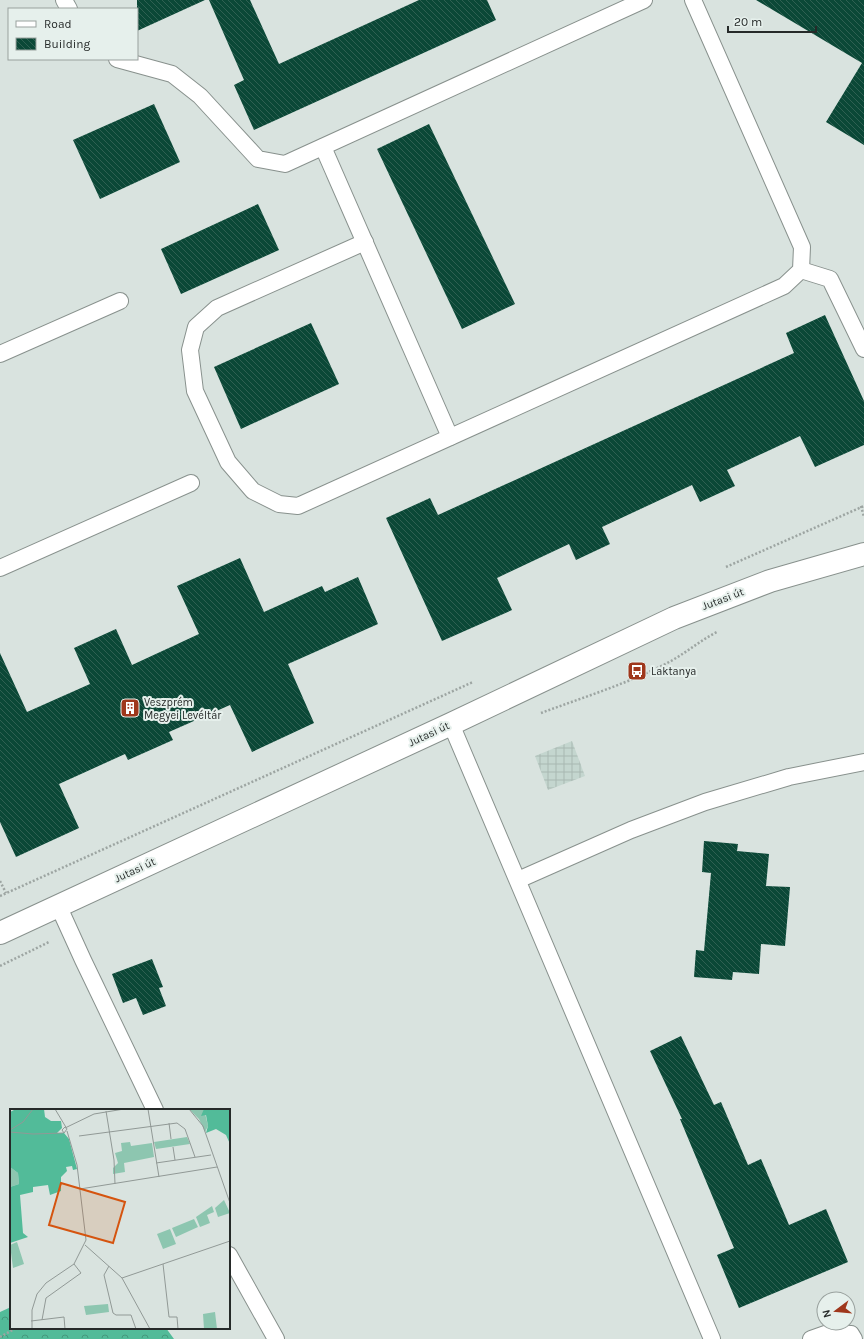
<svg xmlns="http://www.w3.org/2000/svg" width="864" height="1339" viewBox="0 0 864 1339" font-family="Karla,sans-serif">
  <style>
    .industrial { fill: url(#industrial-grid) }
    .forest { fill: url(#forest-crowns) }
    .building { fill: url(#building-back-hatch) }
    .lines { fill: none; stroke-linecap: round; stroke-linejoin: round }
    .service-casing { stroke: #88918d; stroke-width: 18 }
    .tertiary-casing { stroke: #88918d; stroke-width: 24 }
    .path { stroke: #9da5a2; stroke-width: 2.5; stroke-dasharray: 2 2; stroke-linecap: butt }
    .service { stroke: #fff; stroke-width: 16 }
    .tertiary { stroke: #fff; stroke-width: 22 }
    .labels { text-anchor: middle; dominant-baseline: central; stroke-width: 4; stroke-linejoin: round; paint-order: stroke }
    .street-label { font-size: 11px; fill: #262a29; stroke: #e6f0ec }
    .poi-label { font-size: 11px; fill: #262a29; stroke: #e6f0ec; text-anchor: start }
    .inset-road { fill: none; stroke: #919996; stroke-width: 1 }
    .view { fill: #d5540f; fill-opacity: 0.15; stroke: #d5540f; stroke-width: 2 }
    .inset-edge { fill: none; stroke: #262a29; stroke-width: 2 }
  </style>
  <defs>
    <pattern id="industrial-grid" width="8" height="8" patternUnits="userSpaceOnUse"><rect width="8" height="8" fill="#c4d6cf"/><path d="M0 4h8M4 0v8" fill="none" stroke="#a8b8b2"/></pattern>
    <pattern id="forest-crowns" width="20" height="18" patternUnits="userSpaceOnUse"><rect width="20" height="18" fill="#52bb99"/><path d="M2 6a3 3 0 1 1 6 0M12 15a3 3 0 1 1 6 0" fill="none" stroke="#44987d"/></pattern>
    <pattern id="building-back-hatch" width="6" height="6" patternUnits="userSpaceOnUse"><rect width="6" height="6" fill="#0b4837"/><path d="M-1 5l2 2M0 0l6 6M5-1l2 2" fill="none" stroke="#2f6052"/></pattern>
  </defs>
  <rect width="100%" height="100%" fill="#d9e3df"/>
  <!-- industrial -->
  <path class="industrial" d="M 572,741 L 585,776 L 548,790 L 535,756 Z"/>
  <!-- forest -->
  <path class="forest" d="M 11,1307 L 11,1328 L 166,1328 L 174,1339 L 0,1339 L 0,1312 Z"/>
  <!-- building -->
  <g class="building">
    <path d="M 137,0 L 205,0 L 137,31 Z"/>
    <path d="M 209,0 L 250,0 L 279,64 L 419,0 L 487,0 L 496,20 L 254,130 L 234,85 L 244,80 Z"/>
    <path d="M 756,0 L 864,0 L 864,145 L 826,122 L 862,63 Z"/>
    <path d="M 154,104 L 180,162 L 100,199 L 73,140 Z"/>
    <path d="M 429,124 L 515,304 L 462,329 L 377,149 Z"/>
    <path d="M 258,204 L 279,250 L 181,294 L 161,249 Z"/>
    <path d="M 825,315 L 864,401 L 864,445 L 815,467 L 800,436 L 727,470 L 735,486 L 700,502 L 692,485 L 602,527 L 610,544 L 576,560 L 569,544 L 497,578 L 512,610 L 442,641 L 386,518 L 430,498 L 438,515 L 794,353 L 786,333 Z"/>
    <path d="M 311,323 L 339,384 L 241,429 L 214,367 Z"/>
    <path d="M 240,558 L 264,612 L 322,586 L 325,592 L 358,577 L 378,624 L 288,664 L 314,723 L 252,752 L 230,705 L 169,732 L 173,740 L 128,760 L 125,754 L 59,784 L 79,828 L 16,857 L 0,822 L 0,653 L 27,712 L 90,684 L 74,648 L 116,629 L 132,665 L 199,634 L 177,586 Z"/>
    <path d="M 704,841 L 738,844 L 737,851 L 769,854 L 766,886 L 790,887 L 785,946 L 761,944 L 759,974 L 733,972 L 732,980 L 694,977 L 696,950 L 704,951 L 711,873 L 702,872 Z"/>
    <path d="M 152,959 L 163,987 L 159,988 L 166,1006 L 143,1015 L 136,998 L 123,1003 L 112,974 Z"/>
    <path d="M 681,1036 L 714,1105 L 721,1102 L 748,1165 L 761,1159 L 789,1225 L 826,1209 L 848,1262 L 739,1308 L 717,1255 L 734,1248 L 680,1119 L 682,1119 L 650,1051 Z"/>
  </g>
  <g class="lines">
    <defs>
      <g id="service">
        <path d="M 64,0 L 69,9"/>
        <path d="M 117,59 L 172,74 L 200,96 L 258,159 L 285,164 L 644,0"/>
        <path d="M 323,147 L 450,437"/>
        <path d="M 365,242 L 217,308 L 196,327 L 190,350 L 195,391 L 228,462 L 253,491 L 279,504 L 298,506 L 784,286 L 801,270 L 802,247 L 693,0"/>
        <path d="M 801,270 L 830,279 L 864,349"/>
        <path d="M 0,354 L 120,301"/>
        <path d="M 0,568 L 191,483"/>
        <path d="M 451,724 L 712,1339"/>
        <path d="M 518,880 L 631,830 L 705,802 L 789,777 L 864,762"/>
        <path d="M 58,905 L 83,960 L 155,1110"/>
        <path d="M 229,1255 L 276,1339"/>
        <path d="M 811,1339 L 828,1333 L 851,1334 L 854,1339"/>
      </g>
      <path id="tertiary" d="M 0,933 L 451,724 L 674,618 L 770,581 L 864,554"/>
    </defs>
    <!-- service casing -->
    <use href="#service" class="service-casing"/>
    <!-- tertiary casing -->
    <use href="#tertiary" class="tertiary-casing"/>
    <!-- path -->
    <g class="path">
      <path d="M 861,506 L 864,517"/>
      <path d="M 726,567 L 864,506"/>
      <path d="M 541,713 C 584,697 630,683 671,661 C 687,652 701,640 717,632"/>
      <path d="M 0,881 L 6,893"/>
      <path d="M 0,896 L 473,682"/>
      <path d="M 0,966 L 49,942"/>
      <path d="M 0,1337 L 16,1328"/>
    </g>
    <!-- service -->
    <use href="#service" class="service"/>
    <!-- tertiary -->
    <use href="#tertiary" class="tertiary"/>
  </g>
  <!-- icons -->
  <defs>
    <symbol id="bus-square" viewBox="-11 -11 22 22"><rect x="-9" y="-9" width="18" height="18" rx="4" fill="#9f371c" stroke="#e6f0ec"/><path d="M-5-6H5V4H4V6H2V4H-2V6H-4V4H-5ZM-3.5-4V0h7V-4ZM-3.5 1.2v1.5H-2V1.2ZM2 1.2v1.5H3.5V1.2Z" fill="#fff"/></symbol>
    <symbol id="building-square" viewBox="-11 -11 22 22"><rect x="-9" y="-9" width="18" height="18" rx="4" fill="#9f371c" stroke="#e6f0ec"/><path d="M-4-6H4V6H1V3H-1V6H-4ZM-2.5-4.3h1.7v1.8h-1.7ZM.8-4.3h1.7v1.8H.8ZM-2.5-1h1.7V.8h-1.7ZM.8-1h1.7V.8H.8Z" fill="#fff"/></symbol>
  </defs>
  <g fill-rule="evenodd">
    <use href="#bus-square" x="626" y="660" width="22" height="22"/>
    <use href="#building-square" x="119" y="697" width="22" height="22"/>
  </g>
  <g class="labels">
    <!-- street labels -->
    <g class="street-label">
      <text transform="translate(723 599) rotate(-21)">Jutasi út</text>
      <text transform="translate(429 734) rotate(-25)">Jutasi út</text>
      <text transform="translate(135 870) rotate(-25)">Jutasi út</text>
    </g>
    <!-- poi labels -->
    <g class="poi-label">
      <text x="651" y="671">Laktanya</text>
      <text x="144" y="702">Veszprém<tspan x="144" dy="13">Megyei Levéltár</tspan></text>
    </g>
  </g>
  <!-- overview -->
  <g transform="translate(10 1109)">
    <rect width="220" height="220" fill="#d9e3df"/>
    <path d="M 179,0 L 194,0 L 198,17 L 195,23 L 189,10 ZM 0,58 L 8,64 L 9,75 L 0,78 Z" fill="#8dc6b0"/>
    <path d="M 6,0 L 34,0 L 35,8 L 41,12 L 51,12 L 52,19 L 47,24 L 54,24 L 59,30 L 67,60 L 63,61 L 62,57 L 56,58 L 57,62 L 51,68 L 51,82 L 40,86 L 38,76 L 23,78 L 23,83 L 10,86 L 13,124 L 18,128 L 0,134 L 0,78 L 9,75 L 8,64 L 0,58 L 0,3 ZM 194,0 L 220,0 L 220,35 L 216,26 L 206,20 L 196,24 L 198,17 L 196,6 L 191,7 Z" fill="#52bb99"/>
    <path d="M 177,28 L 180,35 L 146,40 L 144,33 ZM 120,33 L 121,37 L 142,34 L 144,48 L 114,54 L 115,63 L 103,65 L 103,59 L 108,54 L 105,44 L 112,42 L 111,34 ZM 214,91 L 220,104 L 208,108 L 205,99 ZM 202,97 L 204,103 L 197,106 L 200,114 L 190,118 L 186,108 ZM 184,110 L 188,118 L 166,128 L 162,119 ZM 160,120 L 166,135 L 153,140 L 147,125 ZM 7,133 L 14,155 L 3,159 L 0,136 ZM 98,195 L 99,203 L 76,206 L 74,197 ZM 205,203 L 207,220 L 194,220 L 193,205 Z" fill="#8dc6b0"/>
    <path class="inset-road" d="M 45,0 L 57,20 L 54,24 L 52,21 L 55,18M 138,0 L 149,68M 179,0 L 193,17 L 220,94M 96,2 L 104,51 L 105,75M 159,14 L 161,30M 55,19 L 84,5 L 114,0M 0,21 L 13,13 L 23,0M 0,23 L 23,25 L 53,24M 69,27 L 167,14 L 175,20 L 185,48M 163,38 L 165,51M 146,54 L 201,46M 70,80 L 207,58M 75,136 L 112,169 L 140,220M 153,155 L 159,208 L 167,208 L 168,220M 99,157 L 94,166 L 103,204 L 106,206 L 121,206 L 126,220M 112,169 L 220,132M 32,211 L 36,189 L 71,164 L 64,155M 21,212 L 54,208 L 55,220M 22,220 L 22,201 L 27,185 L 36,174 L 64,155 L 76,131 L 67,56 L 57,22"/>
    <path class="view" d="M 51,74 L 115,93 L 103,134 L 39,116 Z"/>
    <rect width="220" height="220" class="inset-edge"/>
  </g>
  <!-- legend -->
  <rect x="8" y="8" width="130" height="52" fill="#e6f0ec" stroke="#99a19e"/>
  <rect x="16" y="21" width="20" height="6" fill="#ffffff" stroke="#99a19e"/>
  <text x="44" y="28" font-size="12" fill="#262a29">Road</text>
  <rect x="16" y="38" width="20" height="12" fill="url(#building-back-hatch)" stroke="#99a19e"/>
  <text x="44" y="48" font-size="12" fill="#262a29">Building</text>
  <!-- north arrow -->
  <g transform="translate(836 1311) rotate(254)"><circle r="19" fill="#e6f0ec" stroke="#99a19e"/>
  <path d="M0-3L7 15L0 10L-7 15Z" fill="#9f371c"/>
  <text y="-6" font-size="11" font-weight="bold" text-anchor="middle" fill="#262a29">N</text>
  </g>
  <!-- scale -->
  <path d="M728 26v6h88v-6" fill="none" stroke="#262a29" stroke-width="2"/>
  <text x="734" y="26" font-size="12" fill="#262a29" stroke="#e6f0ec" stroke-width="3" paint-order="stroke">20 m</text>
</svg>
